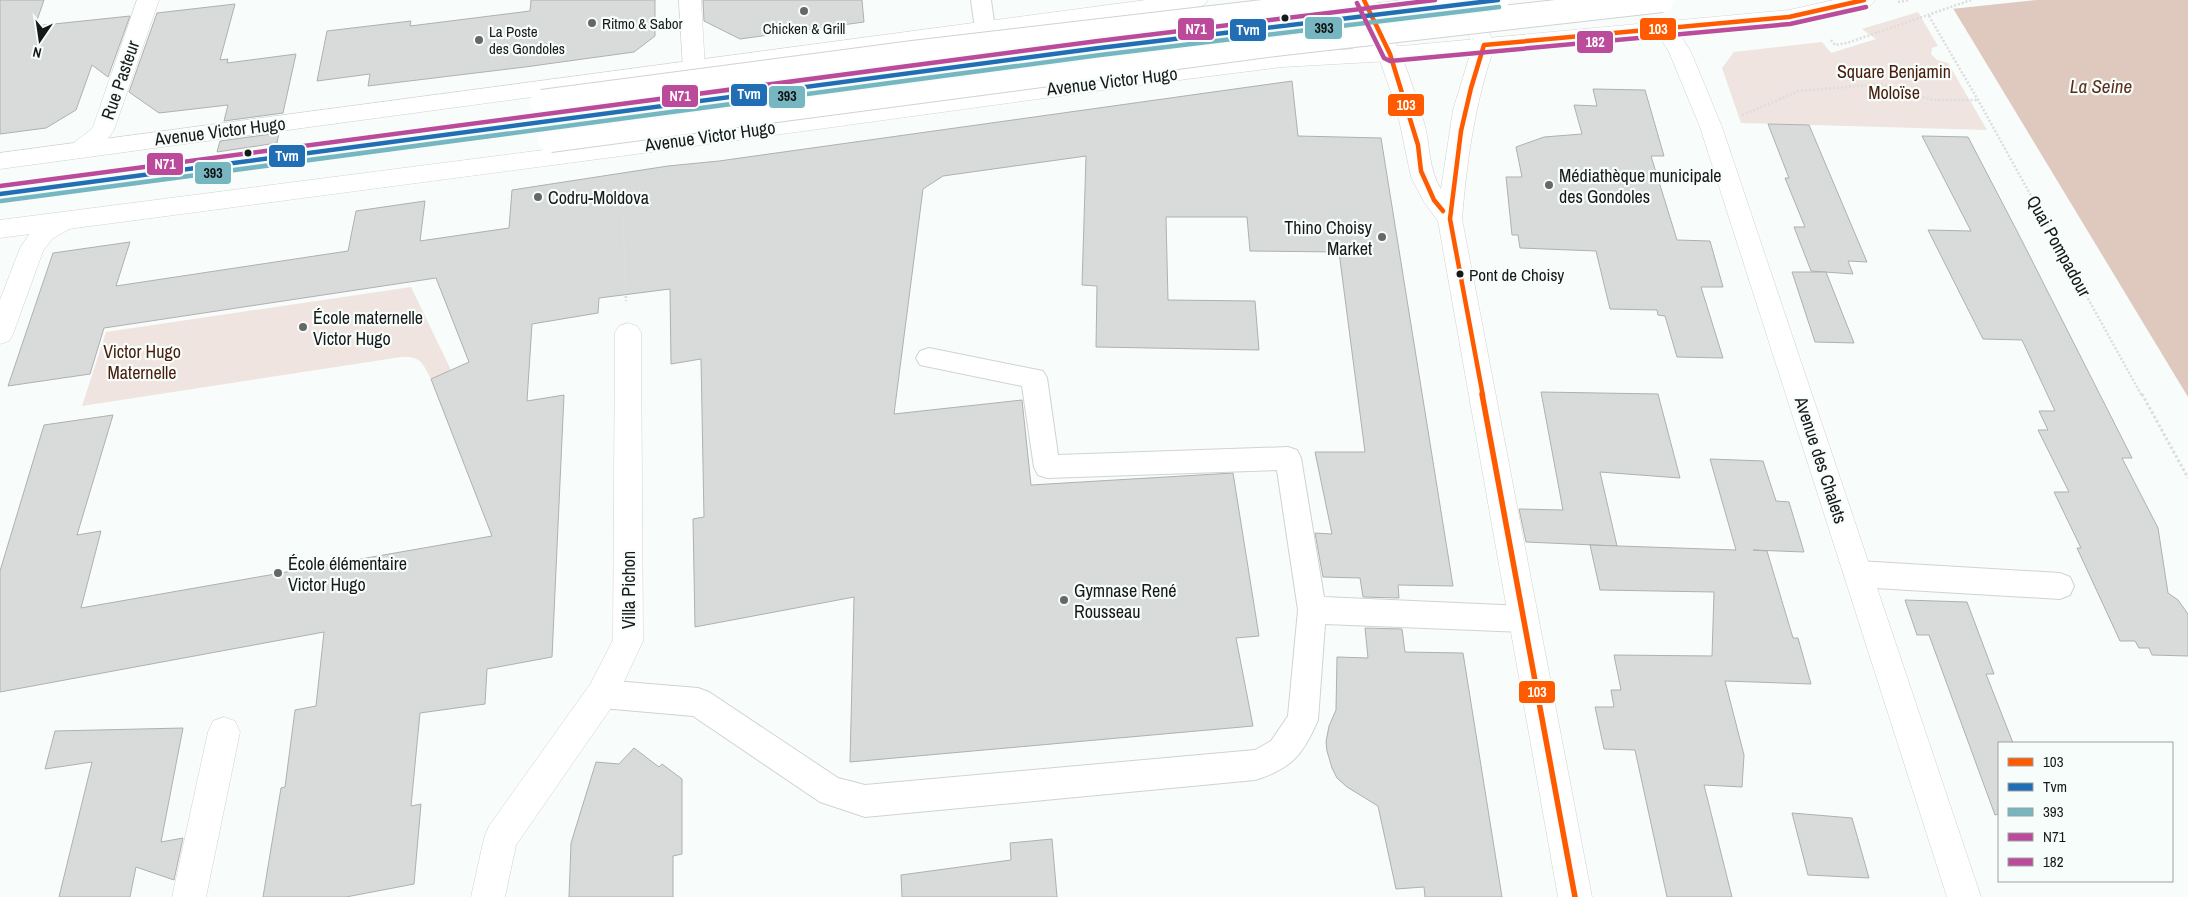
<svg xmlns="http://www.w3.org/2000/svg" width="2188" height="897" viewBox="0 0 2188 897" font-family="'Archivo Narrow',sans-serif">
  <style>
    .green { fill: #efe4df }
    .water { fill: #dfc8be }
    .pier { fill: #f8fcfa }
    .building { fill: #d8dbda; stroke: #afb1b0 }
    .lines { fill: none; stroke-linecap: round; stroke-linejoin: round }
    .lane-casing { stroke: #d0d3d2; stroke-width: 2 }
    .street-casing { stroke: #d0d3d2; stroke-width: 1 }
    .secondary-casing { stroke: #d0d3d2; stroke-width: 1 }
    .primary-casing { stroke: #d0d3d2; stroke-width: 1 }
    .path-far1 { stroke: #dcdddc; stroke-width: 2.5; stroke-dasharray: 2 2; stroke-linecap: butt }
    .path { stroke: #dcdddc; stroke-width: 3; stroke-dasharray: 2.5 2.5; stroke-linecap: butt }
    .lane { fill: #fefffe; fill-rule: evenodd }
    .street { fill: #fefffe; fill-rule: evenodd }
    .secondary { fill: #fefffe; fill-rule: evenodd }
    .primary { fill: #fefffe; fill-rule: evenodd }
    .lane-bridge-casing { stroke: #d0d3d2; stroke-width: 24; stroke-linecap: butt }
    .primary-bridge-casing { stroke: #d0d3d2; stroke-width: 26; stroke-linecap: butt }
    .lane-bridge { stroke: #fefffe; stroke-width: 22 }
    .primary-bridge { stroke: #fefffe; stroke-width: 24 }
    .bus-1-far1-casing { stroke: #f7fdfa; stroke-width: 8 }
    .bus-1-casing { stroke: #f7fdfa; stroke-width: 9 }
    .bus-2-casing { stroke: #f7fdfa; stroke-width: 8 }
    .bus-3-casing { stroke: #f7fdfa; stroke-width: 8 }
    .bus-4-casing { stroke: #f7fdfa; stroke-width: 8 }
    .bus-5-casing { stroke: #f7fdfa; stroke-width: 8 }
    .bus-1-far1 { stroke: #ff5a00; stroke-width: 4.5 }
    .bus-1 { stroke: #ff5a00; stroke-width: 5.5 }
    .bus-2 { stroke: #216eb4; stroke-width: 4.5 }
    .bus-3 { stroke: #76b6c0; stroke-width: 4.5 }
    .bus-4 { stroke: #bb4a9b; stroke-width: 4.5 }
    .bus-5 { stroke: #ba4c9b; stroke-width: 4.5 }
    .poi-dot { fill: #666867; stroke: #f7fdfa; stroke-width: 2 }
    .bus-dot { fill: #171918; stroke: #f7fdfa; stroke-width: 2 }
    .labels { text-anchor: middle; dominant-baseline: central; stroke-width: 4.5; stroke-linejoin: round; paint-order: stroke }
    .far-poi-label { font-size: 15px; fill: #171918; stroke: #f7fdfa; text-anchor: start }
    .bus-label { font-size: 17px; fill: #171918; stroke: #f7fdfa; text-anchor: start }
    .park-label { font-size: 18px; fill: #491c0b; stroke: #f7fdfa }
    .street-label { font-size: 18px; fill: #171918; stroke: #f7fdfa }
    .poi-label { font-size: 18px; fill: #171918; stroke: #f7fdfa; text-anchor: start }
    .water-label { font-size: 19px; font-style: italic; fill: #5c2d1c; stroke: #f7fdfa }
    .line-badge { stroke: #f7fdfa; stroke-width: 2 }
    .badge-label { font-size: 14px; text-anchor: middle; font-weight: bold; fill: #fff }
    .pale-badge-label { font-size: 14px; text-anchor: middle; font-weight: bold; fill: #111 }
  </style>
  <rect width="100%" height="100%" fill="#f8fcfa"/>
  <!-- green -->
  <g class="green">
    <path d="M 1918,12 L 1938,46 L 1932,48 L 1931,54 L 1937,60 L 1948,63 L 1987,130 L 1741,123 L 1722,68 L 1734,52 L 1822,42 L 1831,53 L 1876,39 L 1862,29 Z"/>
    <path d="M 411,287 L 451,370 L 431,379 C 422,362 421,356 401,357 L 82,406 L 106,332 Z"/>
  </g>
  <!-- water -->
  <path class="water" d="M 1947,0 L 2188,0 L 2188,397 L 1951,5 Z"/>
  <!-- pier -->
  <path class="pier" d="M 1944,0 L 2037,0 L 1951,9 Z"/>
  <!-- building -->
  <g class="building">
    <path d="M 0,0 L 44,0 L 35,26 L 130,16 L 108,77 L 92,65 L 76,110 L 46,128 L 0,134 Z"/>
    <path d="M 531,0 L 655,0 L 655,36 L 634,52 L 525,67 L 368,86 L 370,74 L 317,81 L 327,31 L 411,21 L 410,26 L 530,11 Z"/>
    <path d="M 703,0 L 862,0 L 864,22 L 740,39 L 704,21 Z"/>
    <path d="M 235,4 L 220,60 L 228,59 L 227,63 L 296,54 L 283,113 L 224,121 L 228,105 L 159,113 L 129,92 L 157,13 Z"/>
    <path d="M 1292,81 L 1298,136 L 1381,138 L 1453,586 L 1398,585 L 1399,598 L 1363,597 L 1360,578 L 1323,577 L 1315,533 L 1332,534 L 1315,452 L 1365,452 L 1339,252 L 1250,251 L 1247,217 L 1166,217 L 1168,300 L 1255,301 L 1259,350 L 1096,347 L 1097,286 L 1082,285 L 1086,156 L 943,176 L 923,189 L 894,414 L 1022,400 L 1031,485 L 1233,473 L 1259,636 L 1236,638 L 1253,726 L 850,762 L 854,597 L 695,627 L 693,519 L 704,517 L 701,359 L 671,364 L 670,289 L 599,298 L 598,313 L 532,324 L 527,401 L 564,395 L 552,657 L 487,669 L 485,704 L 420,713 L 411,806 L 421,804 L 414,884 L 346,897 L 263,897 L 281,788 L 285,787 L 295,710 L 316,706 L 324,632 L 0,692 L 0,571 L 44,425 L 113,415 L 77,535 L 101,531 L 81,608 L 492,536 L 431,379 L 469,362 L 436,278 L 104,328 L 90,374 L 8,386 L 53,253 L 130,242 L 116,286 L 348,251 L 356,211 L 425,201 L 420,241 L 509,228 L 512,190 L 668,166 L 719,161 Z"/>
    <path d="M 1593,89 L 1645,90 L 1664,156 L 1651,156 L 1677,240 L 1710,241 L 1723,287 L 1701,287 L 1723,358 L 1677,357 L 1665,316 L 1658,315 L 1657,310 L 1610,309 L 1596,251 L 1520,248 L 1518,235 L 1512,235 L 1506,177 L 1522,177 L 1516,147 L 1544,137 L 1582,134 L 1574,105 L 1597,106 Z"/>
    <path d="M 1768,124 L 1809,125 L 1867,262 L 1848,261 L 1853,274 L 1811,271 L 1794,227 L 1805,227 L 1785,178 L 1789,178 Z"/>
    <path d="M 279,133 L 277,143 L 217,152 L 220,141 Z"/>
    <path d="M 1922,136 L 1968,137 L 2018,233 L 2132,458 L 2122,458 L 2158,528 L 2168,593 L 2178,600 L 2188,614 L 2188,656 L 2152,655 L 2149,648 L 2139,648 L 2135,641 L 2120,641 L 2077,548 L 2081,548 L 2054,492 L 2069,492 L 2038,430 L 2048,430 L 2039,411 L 2055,411 L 2022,340 L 1983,339 L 1928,230 L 1971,231 Z"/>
    <path d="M 1792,272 L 1826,272 L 1854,343 L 1815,342 Z"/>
    <path d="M 1541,392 L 1658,394 L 1680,478 L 1600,472 L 1617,546 L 1526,542 L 1519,509 L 1563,510 Z"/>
    <path d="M 1710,459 L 1763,461 L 1776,501 L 1789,502 L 1804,552 L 1753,550 L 1767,551 L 1793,638 L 1798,638 L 1811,684 L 1725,681 L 1744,755 L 1742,787 L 1704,785 L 1732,897 L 1667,897 L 1635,750 L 1604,749 L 1595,707 L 1614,707 L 1611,690 L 1621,690 L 1614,655 L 1712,656 L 1714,592 L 1600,590 L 1590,545 L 1736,550 Z"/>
    <path d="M 1905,600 L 1967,602 L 1994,674 L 1986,674 L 2013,743 L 1999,743 L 1999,814 L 1995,815 L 1929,635 L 1917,635 Z"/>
    <path d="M 1365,628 L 1402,629 L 1405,652 L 1463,653 L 1502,897 L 1425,897 L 1424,887 L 1396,889 L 1378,806 L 1347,787 L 1337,778 L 1332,768 L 1327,751 L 1326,742 L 1329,726 L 1336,710 L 1337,657 L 1368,658 Z"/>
    <path d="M 183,728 L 161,842 L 183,838 L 174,880 L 136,867 L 130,897 L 59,897 L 92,762 L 45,769 L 55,731 Z"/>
    <path d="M 634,748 L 659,767 L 662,764 L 682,779 L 682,854 L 673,856 L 673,897 L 569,897 L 571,843 L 596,762 L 619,764 Z"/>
    <path d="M 1792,813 L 1852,818 L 1869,878 L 1808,875 Z"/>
    <path d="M 1052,839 L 1057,897 L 902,897 L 901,875 L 1011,860 L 1010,843 Z"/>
  </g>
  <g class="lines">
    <defs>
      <g id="lane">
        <path d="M 971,0 L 991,0 L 995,29 L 992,34 L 985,36 L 978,34 L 975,29 Z"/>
        <path d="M 1346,12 L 1353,14 L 1364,38 L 1397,49 L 1400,54 L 1397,59 L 1390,61 L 1348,47 L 1336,19 L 1339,14 Z"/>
        <path d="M 550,114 L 558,117 L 561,122 L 558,127 L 0,202 L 0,186 Z"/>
        <path d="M 929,348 L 1043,371 L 1047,378 L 1058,455 L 1288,447 L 1297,450 L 1301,458 L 1324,597 L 1524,606 L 1534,610 L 1538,619 L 1534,628 L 1524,632 L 1325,624 L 1318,720 C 1303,755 1291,769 1255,780 L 865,817 L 820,802 L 693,716 L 602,708 L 592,704 L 587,694 L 592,684 L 602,680 L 698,688 L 709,692 L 838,778 L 865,785 L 1255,750 L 1271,741 L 1288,716 L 1298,610 L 1277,470 L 1047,478 L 1038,475 L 1034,467 L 1022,386 L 920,365 L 916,358 L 920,351 Z"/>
        <path d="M 1858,561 L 2060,573 L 2070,577 L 2074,586 L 2070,595 L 2060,599 L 1858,587 L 1848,583 L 1844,574 L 1848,565 Z"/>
      </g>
      <g id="street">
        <path d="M 137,0 L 159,0 L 114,130 L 101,148 L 79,158 L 71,156 L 67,150 C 73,141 85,136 93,127 Z"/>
        <path d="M 679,0 L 701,0 L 705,68 L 702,73 L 694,75 L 686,73 L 683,68 Z"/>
        <path d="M 1665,21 L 1673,23 L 1691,52 L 1722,127 L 1981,897 L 1947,897 L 1700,127 L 1669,52 L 1654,28 L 1657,23 Z"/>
        <path d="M 62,213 L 71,216 L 74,222 L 71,228 L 52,239 L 43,251 L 13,334 L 9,341 L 0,344 L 0,300 L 20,248 L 34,227 Z"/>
        <path d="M 628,323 L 637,326 L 641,333 L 643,641 L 613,705 L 516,845 L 505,897 L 471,897 L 484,838 L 489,826 L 591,683 L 613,640 L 615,333 L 619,326 Z"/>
        <path d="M 224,717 L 235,721 L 240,732 L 206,897 L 172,897 L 208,732 L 213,721 Z"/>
      </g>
      <path id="secondary" d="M 1451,0 L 1473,0 L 1495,45 C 1475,102 1467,159 1462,219 L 1592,897 L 1558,897 L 1438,221 L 1424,202 L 1411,177 L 1397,110 L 1377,52 L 1358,10 L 1362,5 L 1369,3 L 1376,5 C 1398,39 1414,88 1425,126 C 1430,147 1429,170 1441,189 L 1453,110 L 1473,45 Z"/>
      <g id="primary">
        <path d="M 1146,0 L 1208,0 L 1204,5 L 1197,7 L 0,169 L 0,153 Z"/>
        <path d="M 1834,0 L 1875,0 L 1871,5 L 1789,24 L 1390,61 L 1282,67 L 1140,85 L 621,156 L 0,238 L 0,220 L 621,140 L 1140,69 L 1282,53 L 1390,47 L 1789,10 Z"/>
      </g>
    </defs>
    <!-- lane casing -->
    <use href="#lane" class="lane-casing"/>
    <!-- street casing -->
    <use href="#street" class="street-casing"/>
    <!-- secondary casing -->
    <use href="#secondary" class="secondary-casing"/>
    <!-- primary casing -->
    <use href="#primary" class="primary-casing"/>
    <!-- path-far1 -->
    <g class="path-far1">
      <path d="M 1898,2 L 1910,0"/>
      <path d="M 1929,16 L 1978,100 L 2142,396"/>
      <path d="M 1831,40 L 1835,45 L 1847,43 L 1971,0"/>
      <path d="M 1742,115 L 1799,91 L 1881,84 L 1933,100 L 1978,100"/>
      <path d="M 623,212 L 626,301"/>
    </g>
    <!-- path -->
    <path class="path" d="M 2142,394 L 2188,478"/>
    <!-- lane -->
    <use href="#lane" class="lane"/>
    <!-- street -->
    <use href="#street" class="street"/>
    <!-- secondary -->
    <use href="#secondary" class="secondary"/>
    <!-- primary -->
    <use href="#primary" class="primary"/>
    <defs>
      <path id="lane-bridge" d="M 550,122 L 1099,48 L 1498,0"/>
      <g id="primary-bridge">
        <path d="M 542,102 L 913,53 L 1365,0"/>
        <path d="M 550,140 L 1283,43 L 1662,0"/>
      </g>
    </defs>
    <!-- lane-bridge casing -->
    <use href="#lane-bridge" class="lane-bridge-casing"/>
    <!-- primary-bridge casing -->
    <use href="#primary-bridge" class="primary-bridge-casing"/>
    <!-- lane-bridge -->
    <use href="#lane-bridge" class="lane-bridge"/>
    <!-- primary-bridge -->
    <use href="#primary-bridge" class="primary-bridge"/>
    <defs>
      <g id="bus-1-far1">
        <path d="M 1364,0 L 1390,54 L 1418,145 L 1421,171 L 1434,200 L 1443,211"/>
        <path d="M 1483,396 L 1450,219 L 1461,131 L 1471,88 L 1484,45 L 1789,17 L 1864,0"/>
      </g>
      <path id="bus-1" d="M 1482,394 L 1575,897"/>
      <path id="bus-2" d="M 0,194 L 1099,48 L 1498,0"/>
      <path id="bus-3" d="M 1,201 L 1100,55 L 1499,7"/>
      <path id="bus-4" d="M 0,186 L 1098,41 L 1435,0"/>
      <path id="bus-5" d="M 1357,3 L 1384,58 L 1390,61 L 1790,24 L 1866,7"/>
    </defs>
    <!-- bus-1-far1 casing -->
    <use href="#bus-1-far1" class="bus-1-far1-casing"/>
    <!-- bus-1 casing -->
    <use href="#bus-1" class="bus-1-casing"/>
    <!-- bus-2 casing -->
    <use href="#bus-2" class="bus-2-casing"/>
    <!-- bus-3 casing -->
    <use href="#bus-3" class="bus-3-casing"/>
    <!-- bus-4 casing -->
    <use href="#bus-4" class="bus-4-casing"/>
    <!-- bus-5 casing -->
    <use href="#bus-5" class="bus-5-casing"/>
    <!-- bus-1-far1 -->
    <use href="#bus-1-far1" class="bus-1-far1"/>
    <!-- bus-1 -->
    <use href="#bus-1" class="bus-1"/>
    <!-- bus-2 -->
    <use href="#bus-2" class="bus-2"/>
    <!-- bus-3 -->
    <use href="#bus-3" class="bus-3"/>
    <!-- bus-4 -->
    <use href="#bus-4" class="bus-4"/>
    <!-- bus-5 -->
    <use href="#bus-5" class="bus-5"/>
  </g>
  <!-- markers -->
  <g class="poi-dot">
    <circle cx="804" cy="11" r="5"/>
    <circle cx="592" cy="23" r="5"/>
    <circle cx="479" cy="40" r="5"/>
    <circle cx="1549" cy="185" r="5"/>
    <circle cx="538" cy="197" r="5"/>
    <circle cx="1382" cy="237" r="5"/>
    <circle cx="303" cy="327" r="5"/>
    <circle cx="278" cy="573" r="5"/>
    <circle cx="1064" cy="600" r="5"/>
  </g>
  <g class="bus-dot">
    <circle cx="1285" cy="18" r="4.5"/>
    <circle cx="248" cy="153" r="4.5"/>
    <circle cx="1460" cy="274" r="4.5"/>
  </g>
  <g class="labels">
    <!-- far-poi labels -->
    <g class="far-poi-label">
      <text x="602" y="23">Ritmo &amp; Sabor</text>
      <text x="804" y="28" text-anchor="middle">Chicken &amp; Grill</text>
      <text x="489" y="31">La Poste<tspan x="489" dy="17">des Gondoles</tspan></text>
    </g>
    <!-- bus labels -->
    <g class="bus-label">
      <text x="1469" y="274">Pont de Choisy</text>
    </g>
    <!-- park labels -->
    <g class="park-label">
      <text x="1894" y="71">Square Benjamin<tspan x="1894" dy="21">Moloïse</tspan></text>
      <text x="142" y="351">Victor Hugo<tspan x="142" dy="21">Maternelle</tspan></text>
    </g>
    <!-- street labels -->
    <g class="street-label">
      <text transform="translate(120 80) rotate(-71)">Rue Pasteur</text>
      <text transform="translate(1112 81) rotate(-7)">Avenue Victor Hugo</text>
      <text transform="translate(220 131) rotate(-7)">Avenue Victor Hugo</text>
      <text transform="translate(710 136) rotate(-8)">Avenue Victor Hugo</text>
      <text transform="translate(2059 246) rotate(61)">Quai Pompadour</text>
      <text transform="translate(1821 460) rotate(72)">Avenue des Chalets</text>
      <text transform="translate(628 590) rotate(-90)">Villa Pichon</text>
    </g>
    <!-- poi labels -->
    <g class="poi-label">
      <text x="1559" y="175">Médiathèque municipale<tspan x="1559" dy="21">des Gondoles</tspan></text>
      <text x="548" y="197">Codru-Moldova</text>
      <text x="1372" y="227" text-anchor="end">Thino Choisy<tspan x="1372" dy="21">Market</tspan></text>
      <text x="313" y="317">École maternelle<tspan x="313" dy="21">Victor Hugo</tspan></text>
      <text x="288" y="563">École élémentaire<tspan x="288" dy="21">Victor Hugo</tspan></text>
      <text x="1074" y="590">Gymnase René<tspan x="1074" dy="21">Rousseau</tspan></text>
    </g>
    <!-- water labels -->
    <g class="water-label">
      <text x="2101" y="86">La Seine</text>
    </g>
  </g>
  <g class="line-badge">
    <rect x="1304" y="16" width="39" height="24" rx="5" fill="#76b6c0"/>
    <rect x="1639" y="17" width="38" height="24" rx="5" fill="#ff5a00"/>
    <rect x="1177" y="17" width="38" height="24" rx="5" fill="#bb4a9b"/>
    <rect x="1229" y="18" width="38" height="24" rx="5" fill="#216eb4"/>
    <rect x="1576" y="30" width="38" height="24" rx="5" fill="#ba4c9b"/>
    <rect x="730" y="83" width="38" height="24" rx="5" fill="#216eb4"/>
    <rect x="661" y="84" width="38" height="24" rx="5" fill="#bb4a9b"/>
    <rect x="768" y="85" width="38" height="24" rx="5" fill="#76b6c0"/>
    <rect x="1387" y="93" width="38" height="24" rx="5" fill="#ff5a00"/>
    <rect x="268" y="144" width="38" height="24" rx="5" fill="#216eb4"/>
    <rect x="146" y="152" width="38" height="24" rx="5" fill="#bb4a9b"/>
    <rect x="194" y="161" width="38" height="24" rx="5" fill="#76b6c0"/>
    <rect x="1518" y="680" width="38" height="24" rx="5" fill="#ff5a00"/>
  </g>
  <g class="badge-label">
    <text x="1658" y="34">103</text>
    <text x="1196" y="34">N71</text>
    <text x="1248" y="35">Tvm</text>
    <text x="1595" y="47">182</text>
    <text x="749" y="99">Tvm</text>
    <text x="680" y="101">N71</text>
    <text x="1406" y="110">103</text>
    <text x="287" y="161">Tvm</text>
    <text x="165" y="169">N71</text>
    <text x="1537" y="697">103</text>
  </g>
  <g class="pale-badge-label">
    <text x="1324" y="33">393</text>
    <text x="787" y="101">393</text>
    <text x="213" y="178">393</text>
  </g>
  <!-- legend -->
  <rect x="1998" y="742" width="175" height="140" fill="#f7fdfa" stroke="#9da2a0"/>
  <rect x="2008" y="758" width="25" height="8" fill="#ff5a00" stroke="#9da2a0"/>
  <text x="2043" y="767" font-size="15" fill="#171918">103</text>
  <rect x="2008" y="783" width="25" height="8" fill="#216eb4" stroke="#9da2a0"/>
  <text x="2043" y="792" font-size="15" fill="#171918">Tvm</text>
  <rect x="2008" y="808" width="25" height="8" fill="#76b6c0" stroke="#9da2a0"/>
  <text x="2043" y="817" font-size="15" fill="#171918">393</text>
  <rect x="2008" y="833" width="25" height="8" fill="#bb4a9b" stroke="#9da2a0"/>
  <text x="2043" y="842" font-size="15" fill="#171918">N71</text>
  <rect x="2008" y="858" width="25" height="8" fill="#ba4c9b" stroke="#9da2a0"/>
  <text x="2043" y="867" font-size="15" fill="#171918">182</text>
  <!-- north arrow -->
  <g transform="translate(40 40) rotate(193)" stroke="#f7fdfa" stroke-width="4" paint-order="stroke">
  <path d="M0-4L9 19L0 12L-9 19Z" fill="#171918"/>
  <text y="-8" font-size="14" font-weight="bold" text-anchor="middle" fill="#171918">N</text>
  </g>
</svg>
